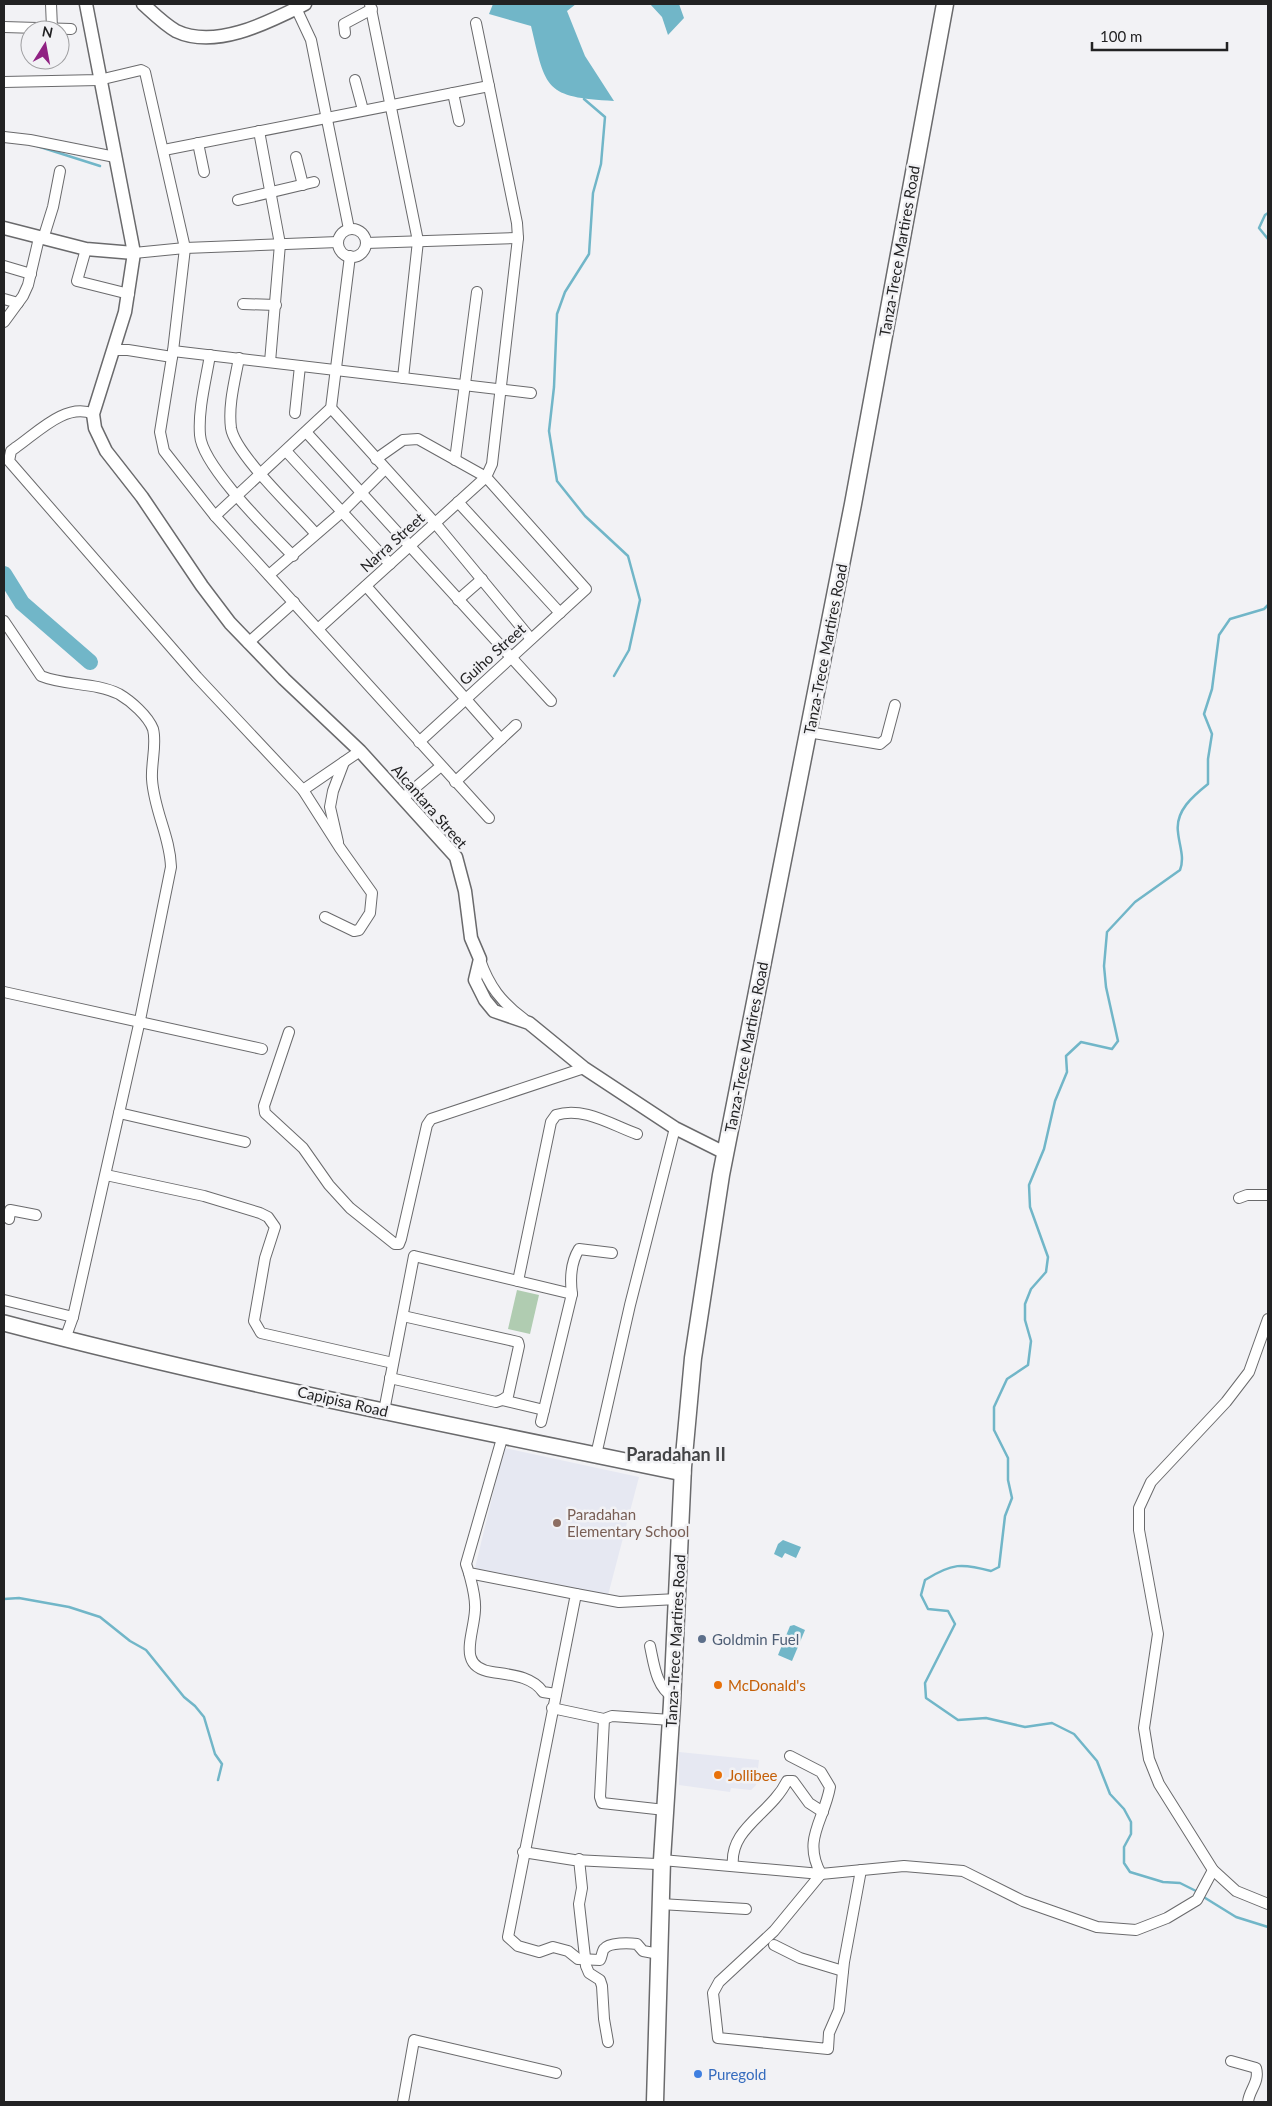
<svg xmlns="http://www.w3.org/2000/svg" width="1272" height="2106" viewBox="0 0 1272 2106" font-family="Lato,sans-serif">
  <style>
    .built { fill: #e6e8f2 }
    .green { fill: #b0ccb1 }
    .water { fill: #71b6c8 }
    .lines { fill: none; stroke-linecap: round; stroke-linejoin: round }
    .stream { stroke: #71b6c8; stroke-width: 2.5 }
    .river { stroke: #71b6c8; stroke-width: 16 }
    .minor-casing { stroke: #6a6a6c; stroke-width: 12 }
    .tertiary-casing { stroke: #6a6a6c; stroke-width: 15 }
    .secondary-casing { stroke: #6a6a6c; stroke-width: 18 }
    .primary-casing { stroke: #6a6a6c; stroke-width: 19 }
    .minor { stroke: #fff; stroke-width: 10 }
    .tertiary { stroke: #fff; stroke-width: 12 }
    .secondary { stroke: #fff; stroke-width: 15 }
    .primary { stroke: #fff; stroke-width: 16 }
    .education-dot { fill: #8d6e63; stroke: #f2f2f5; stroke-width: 2 }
    .service-dot { fill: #5c6f8a; stroke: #f2f2f5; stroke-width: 2 }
    .food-dot { fill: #e8710a; stroke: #f2f2f5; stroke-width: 2 }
    .shop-dot { fill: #3f7fe0; stroke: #f2f2f5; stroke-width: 2 }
    .labels { text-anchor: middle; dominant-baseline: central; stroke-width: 5; stroke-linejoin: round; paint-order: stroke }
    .street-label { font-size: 15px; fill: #222223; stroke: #f2f2f5 }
    .education-label { font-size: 15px; fill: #785e54; stroke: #f2f2f5; text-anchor: start }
    .service-label { font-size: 15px; fill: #4e5e75; stroke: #f2f2f5; text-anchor: start }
    .food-label { font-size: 15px; fill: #c56008; stroke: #f2f2f5; text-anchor: start }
    .shop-label { font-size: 15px; fill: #366cbe; stroke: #f2f2f5; text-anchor: start }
    .quarter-label { font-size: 18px; font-weight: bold; fill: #434446; stroke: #f2f2f5 }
  </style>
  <rect width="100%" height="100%" fill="#f2f2f5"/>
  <!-- built -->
  <g class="built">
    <path d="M 504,1448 L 639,1477 L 607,1599 L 475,1568 Z"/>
    <path d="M 679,1752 L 759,1760 L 756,1785 L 751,1790 L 731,1788 L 730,1792 L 679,1785 Z"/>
  </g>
  <!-- green -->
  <path class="green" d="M 517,1290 L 539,1295 L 530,1334 L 508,1329 Z"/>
  <!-- water -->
  <g class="water">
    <path d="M 493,4 L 576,4 L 567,11 L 585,56 L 614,101 C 545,97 546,90 531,26 L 489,14 Z"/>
    <path d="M 650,4 L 679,4 L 684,18 L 668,35 L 662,17 Z"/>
    <path d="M 783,1540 L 801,1547 L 796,1558 L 785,1553 L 782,1558 L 774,1554 L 778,1544 Z"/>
    <path d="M 794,1625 L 805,1630 L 792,1661 L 778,1655 L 790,1626 Z"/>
  </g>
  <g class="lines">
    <!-- stream -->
    <g class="stream">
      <path d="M 584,99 L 605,117 L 601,164 L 593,193 L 589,254 L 565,292 L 557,314 L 554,387 L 549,431 L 557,481 L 585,516 L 628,556 L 640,600 L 629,650 L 614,676"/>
      <path d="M 37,146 L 100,166"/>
      <path d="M 1268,213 L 1265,215 L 1259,228 L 1268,239"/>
      <path d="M 4,1599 L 19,1598 L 69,1607 L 100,1617 L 130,1641 L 146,1650 L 184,1697 L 195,1706 L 204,1717 L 215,1754 L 222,1764 L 218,1780"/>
      <path d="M 1198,1892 L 1180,1883 L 1163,1882 L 1130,1872 L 1124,1863 L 1124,1847 L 1131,1834 L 1131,1822 L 1124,1809 L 1110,1794 L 1097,1761 L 1074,1734 L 1052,1723 L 1025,1727 L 986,1718 L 958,1720 L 926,1698 L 925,1683 L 955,1624 L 948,1611 L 928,1609 L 921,1595 L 925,1580 C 952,1563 962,1563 991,1571 L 999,1567 L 1005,1516 L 1012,1498 L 1008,1480 L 1008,1458 L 994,1430 L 994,1407 L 1007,1379 L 1028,1365 L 1031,1341 L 1025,1320 L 1025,1304 L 1031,1289 L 1046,1272 L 1048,1257 L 1030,1207 L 1029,1185 L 1044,1149 L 1055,1101 L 1067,1072 L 1066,1056 L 1081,1042 L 1112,1049 L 1118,1041 L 1106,987 L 1104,966 L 1107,932 L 1135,902 L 1180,870 C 1185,857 1179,845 1178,832 C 1175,811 1193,796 1208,784 L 1208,759 L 1212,734 L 1204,714 L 1212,689 L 1219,635 L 1230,619 L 1264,609 L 1268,605"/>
      <path d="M 1202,1896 L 1236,1917 L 1268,1927"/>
    </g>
    <!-- river -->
    <path class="river" d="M 4,574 L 22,603 L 90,662"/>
    <defs>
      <g id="minor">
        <path d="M 51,4 L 52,28"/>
        <path d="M 370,4 L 418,241 L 403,378"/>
        <path d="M 296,8 L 311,40 L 349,229"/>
        <path d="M 4,27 L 71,29"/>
        <path d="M 345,33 L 344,24 L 372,9"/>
        <path d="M 355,80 L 363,110"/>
        <path d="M 4,82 L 99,80 L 141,70 L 145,72 L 185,248 L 173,351 L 160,432 L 164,451 L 215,516 L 489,818"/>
        <path d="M 453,93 L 459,121"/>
        <path d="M 259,131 L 280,244 L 270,362"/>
        <path d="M 4,137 L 30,140 L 115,157"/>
        <path d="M 198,143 L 204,172"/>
        <path d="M 164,150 L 489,86"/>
        <path d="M 296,157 L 303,185"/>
        <path d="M 238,200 L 314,182"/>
        <circle cx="352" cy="243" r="14"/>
        <path d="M 43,239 L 53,207 L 60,171"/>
        <path d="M 366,243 L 518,238"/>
        <path d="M 86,249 L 77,281 L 129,294"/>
        <path d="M 134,253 L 185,248 L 338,242"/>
        <path d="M 4,266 L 31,274"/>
        <path d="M 4,299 L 18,303"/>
        <path d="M 243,304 L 276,305"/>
        <path d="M 4,322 L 23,296 L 28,285 L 39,238"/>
        <path d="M 114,350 L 128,350 L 172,357"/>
        <path d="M 173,351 L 531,393"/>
        <path d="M 210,355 C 206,380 198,409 200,435 C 202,466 270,532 293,556"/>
        <path d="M 239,358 C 235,380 228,405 231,428 C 235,454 296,511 315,533"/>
        <path d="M 331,408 L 435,523 L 531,639"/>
        <path d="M 295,413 L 300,366"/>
        <path d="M 93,414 C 66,402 37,433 15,448 L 11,451 L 9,461 L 197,677 L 303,790 L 340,848 L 372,893 L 370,913 L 359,930 L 354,931 L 325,917"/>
        <path d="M 306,432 L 551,701"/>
        <path d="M 286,451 L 390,564"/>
        <path d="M 455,460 L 477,292"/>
        <path d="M 458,502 L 560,613"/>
        <path d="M 215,516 L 331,408 L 350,256"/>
        <path d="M 269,575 L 342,512 L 385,469"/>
        <path d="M 366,586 L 501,739 L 516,725"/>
        <path d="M 458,600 L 482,579"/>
        <path d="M 4,621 L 41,676 C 65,686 95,682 119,694 C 131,701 148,716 153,729 C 157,744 151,763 152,779 C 154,811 170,836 171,867 L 140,1020 L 73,1317 L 65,1339"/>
        <path d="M 318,629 L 486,477 L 418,439 L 403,440 L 376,459"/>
        <path d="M 248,643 L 294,602"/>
        <path d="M 808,732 L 880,744 L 886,739 L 895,705"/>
        <path d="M 419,742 L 586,589 L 486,477 L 492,464 L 518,238 L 517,223 L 476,23"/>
        <path d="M 455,782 L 501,739"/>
        <path d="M 303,790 L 360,751"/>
        <path d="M 403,798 L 441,766"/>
        <path d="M 338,842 L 330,807 L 333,791 L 344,762"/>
        <path d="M 480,960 C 489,986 501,1002 524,1019"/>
        <path d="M 4,992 L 262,1049"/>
        <path d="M 289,1032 L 264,1106 L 265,1113 L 303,1148 L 329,1185 L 350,1208 L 395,1244 L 399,1244 L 401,1239 L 427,1125 L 431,1119 L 584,1068"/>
        <path d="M 119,1113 L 245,1142"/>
        <path d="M 106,1175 L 204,1196 L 260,1213 L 268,1217 L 275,1227 L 265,1258 L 254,1321 L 261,1333 L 393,1363"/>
        <path d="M 1239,1198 L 1247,1195 L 1268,1195"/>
        <path d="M 9,1219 L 10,1210 L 36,1215"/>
        <path d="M 518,1281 L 551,1122 L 556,1115 C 583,1106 612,1125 637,1134"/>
        <path d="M 4,1300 L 73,1317"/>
        <path d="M 1268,1319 L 1249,1372 L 1226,1402 L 1151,1482 L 1139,1508 L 1139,1530 L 1158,1634 L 1144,1728 L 1149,1759 L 1159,1784 L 1213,1870 L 1236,1891 L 1268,1904"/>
        <path d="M 390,1378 L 496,1402 L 502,1400 L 508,1396 L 519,1346 L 518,1342 L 403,1316"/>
        <path d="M 502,1400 L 544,1410"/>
        <path d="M 384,1411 L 414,1256 L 572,1294"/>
        <path d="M 541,1422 L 572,1294 C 570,1279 571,1262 579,1249 L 612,1253"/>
        <path d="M 503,1435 L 466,1564 L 469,1573 L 576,1594 L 508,1937 L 518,1946 L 539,1952 L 553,1947 L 568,1951 L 578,1959 L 600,1960 C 602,1957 602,1951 604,1949 C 609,1942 630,1943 637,1944 L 643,1951 L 659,1954"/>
        <path d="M 596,1455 L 630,1305 L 675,1128"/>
        <path d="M 469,1573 C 472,1585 476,1597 475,1610 C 474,1635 456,1667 492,1672 C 511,1675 532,1676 543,1692 L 556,1694"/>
        <path d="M 576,1594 L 619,1602 L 677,1599"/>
        <path d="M 650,1646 C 654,1664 656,1687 673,1697"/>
        <path d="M 552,1708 L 604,1719 L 612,1716 L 671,1720"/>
        <path d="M 604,1719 L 600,1797 L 602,1803 L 665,1810"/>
        <path d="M 790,1756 L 821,1772 L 830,1787 C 824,1821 802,1839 821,1874 L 904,1866 L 963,1871 L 1023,1901 L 1097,1927 L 1136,1930 L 1167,1918 L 1197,1900 L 1213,1870"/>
        <path d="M 523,1852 L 574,1860 L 656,1864 L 662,1860 L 821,1874"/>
        <path d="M 579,1859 L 582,1888 L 579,1904 L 586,1966 L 589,1973 L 600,1980 L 602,1986 L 604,2019 L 608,2042"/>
        <path d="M 733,1866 C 729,1828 771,1814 787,1781 L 793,1781 L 809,1803 L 823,1812"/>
        <path d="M 821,1874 L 774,1931 L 719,1982 L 713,1993 L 718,2038 L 828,2049 L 829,2033 L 839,2010 L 844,1962 L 861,1870"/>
        <path d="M 660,1904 L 746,1909"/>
        <path d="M 774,1945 L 800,1958 L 843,1971"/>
        <path d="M 1231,2061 L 1256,2068 C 1260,2082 1249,2090 1248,2102"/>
        <path d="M 403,2102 L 414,2040 L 556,2073"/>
      </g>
      <g id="tertiary">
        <path d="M 86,4 L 134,253 L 125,312 L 93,414 L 95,428 L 106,451 L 142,497 L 202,586 L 230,623 L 284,679 L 360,751 L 456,857 L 465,891 L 471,938 L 480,959 L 475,980 L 485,1000 L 494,1011 L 529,1023 L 584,1068 L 675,1128 L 725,1153"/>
        <path d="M 143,4 C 153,13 164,24 176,31 C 216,50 269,22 305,4"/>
        <path d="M 4,228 L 86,249 L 134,253"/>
      </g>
      <path id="secondary" d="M 4,1323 C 228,1382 456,1426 683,1473"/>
      <path id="primary" d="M 655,2102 L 662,1860 L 672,1703 L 683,1467 L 693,1358 L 721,1175 L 853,504 L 945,4"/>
    </defs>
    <!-- minor casing -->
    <use href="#minor" class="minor-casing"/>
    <!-- tertiary casing -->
    <use href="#tertiary" class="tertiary-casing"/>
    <!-- secondary casing -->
    <use href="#secondary" class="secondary-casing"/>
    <!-- primary casing -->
    <use href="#primary" class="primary-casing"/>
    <!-- minor -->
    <use href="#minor" class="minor"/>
    <!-- tertiary -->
    <use href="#tertiary" class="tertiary"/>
    <!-- secondary -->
    <use href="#secondary" class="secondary"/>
    <!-- primary -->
    <use href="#primary" class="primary"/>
  </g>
  <!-- markers -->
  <circle class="education-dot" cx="557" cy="1523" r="5"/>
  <circle class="service-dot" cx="702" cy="1639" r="5"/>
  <g class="food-dot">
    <circle cx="718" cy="1685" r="5"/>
    <circle cx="718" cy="1775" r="5"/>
  </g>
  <circle class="shop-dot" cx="698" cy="2074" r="5"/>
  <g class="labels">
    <!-- street labels -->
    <g class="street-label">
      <text transform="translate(899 251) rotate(-80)">Tanza-Trece Martires Road</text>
      <text transform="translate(392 542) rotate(-42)">Narra Street</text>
      <text transform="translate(825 649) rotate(-79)">Tanza-Trece Martires Road</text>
      <text transform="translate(492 654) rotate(-42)">Guiho Street</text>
      <text transform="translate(430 806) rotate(49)">Alcantara Street</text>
      <text transform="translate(746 1047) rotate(-79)">Tanza-Trece Martires Road</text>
      <text transform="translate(343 1401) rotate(13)">Capipisa Road</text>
      <text transform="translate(675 1641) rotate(-87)">Tanza-Trece Martires Road</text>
    </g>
    <!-- education labels -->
    <g class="education-label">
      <text x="567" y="1514">Paradahan<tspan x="567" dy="17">Elementary School</tspan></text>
    </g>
    <!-- service labels -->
    <g class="service-label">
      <text x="712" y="1639">Goldmin Fuel</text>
    </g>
    <!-- food labels -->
    <g class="food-label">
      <text x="728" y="1685">McDonald's</text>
      <text x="728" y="1775">Jollibee</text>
    </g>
    <!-- shop labels -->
    <g class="shop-label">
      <text x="708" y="2074">Puregold</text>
    </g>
    <!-- quarter labels -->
    <g class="quarter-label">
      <text x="676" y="1454">Paradahan II</text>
    </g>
  </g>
  <!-- border -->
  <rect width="1272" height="2106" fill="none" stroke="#222223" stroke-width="10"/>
  <!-- north arrow -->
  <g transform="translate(45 45) rotate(11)"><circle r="24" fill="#f2f2f5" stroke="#9f9fa1"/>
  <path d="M0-4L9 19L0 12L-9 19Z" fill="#902283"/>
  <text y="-8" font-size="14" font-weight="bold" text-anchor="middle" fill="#222223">N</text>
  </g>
  <!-- scale -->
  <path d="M1092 42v8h135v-8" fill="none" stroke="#222223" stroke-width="2.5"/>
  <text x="1100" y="42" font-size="15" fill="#222223" stroke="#f2f2f5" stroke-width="4" paint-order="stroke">100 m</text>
</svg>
